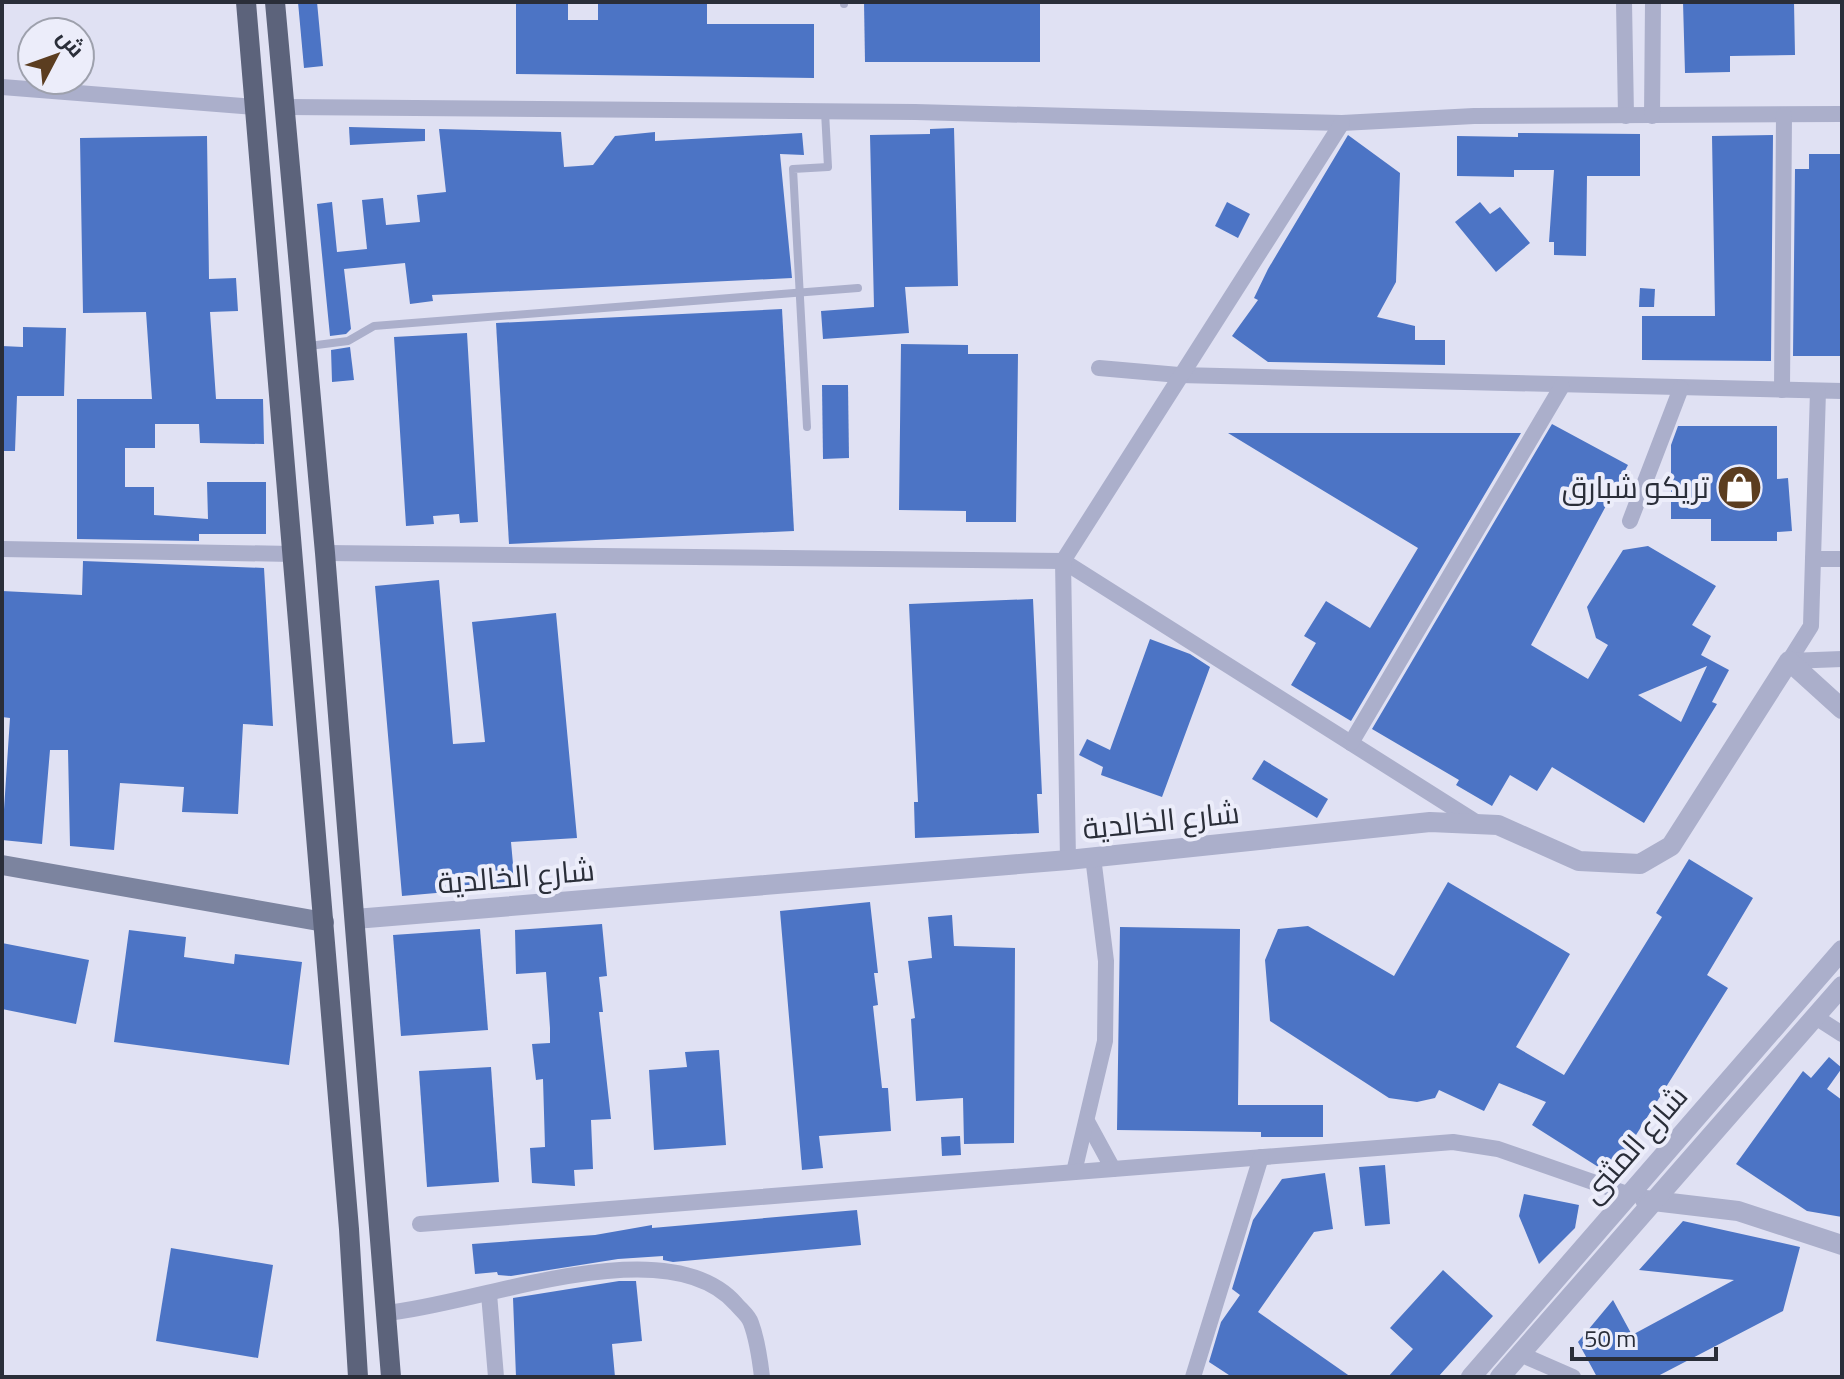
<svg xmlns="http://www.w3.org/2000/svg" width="1844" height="1379" viewBox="0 0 1844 1379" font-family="'Titillium Web',Cairo,sans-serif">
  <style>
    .building { fill: #4c74c5; fill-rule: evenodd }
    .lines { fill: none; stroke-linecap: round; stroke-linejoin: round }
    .service { stroke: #abafcb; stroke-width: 8 }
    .minor { stroke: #abafcb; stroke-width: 16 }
    .tertiary { stroke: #abafcb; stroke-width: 20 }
    .secondary { stroke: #7c849f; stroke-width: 20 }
    .primary { stroke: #5c637b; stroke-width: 20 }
    .labels { text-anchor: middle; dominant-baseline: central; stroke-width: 8; stroke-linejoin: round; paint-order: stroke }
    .poi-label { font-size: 30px; fill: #2a2e39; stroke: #ecedfa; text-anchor: end }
    .street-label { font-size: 30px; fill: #2a2e39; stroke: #ecedfa }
  </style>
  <rect width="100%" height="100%" fill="#e0e1f3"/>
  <!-- building -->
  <g class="building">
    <path d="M 298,2 L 317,2 L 323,66 L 304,68 Z"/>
    <path d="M 516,2 L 568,2 L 568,20 L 598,20 L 598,2 L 707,2 L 707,24 L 814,24 L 814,78 L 516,74 Z"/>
    <path d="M 864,2 L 1040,2 L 1040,62 L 865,62 Z"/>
    <path d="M 1683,2 L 1794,2 L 1795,55 L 1730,56 L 1730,72 L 1685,73 Z"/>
    <path d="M 349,127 L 425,129 L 425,141 L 350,145 Z"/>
    <path d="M 954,128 L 958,286 L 905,287 L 909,333 L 823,339 L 821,311 L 874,307 L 870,135 L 930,134 L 930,129 Z"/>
    <path d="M 439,129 L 561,132 L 564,167 L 593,165 L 615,136 L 655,132 L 655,141 L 802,133 L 804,155 L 780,154 L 792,278 L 432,295 L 433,301 L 410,304 L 405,263 L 344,269 L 351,329 L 346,334 L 330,336 L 317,204 L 332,202 L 337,252 L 367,249 L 362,200 L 383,198 L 386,225 L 420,222 L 417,195 L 446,192 Z"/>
    <path d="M 1518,133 L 1640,134 L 1640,176 L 1587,176 L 1586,256 L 1554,255 L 1554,242 L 1549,242 L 1554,170 L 1514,170 L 1514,177 L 1457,176 L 1457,136 L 1518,137 Z"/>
    <path d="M 1348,135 L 1400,173 L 1396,282 L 1377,317 L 1415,326 L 1415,340 L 1445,340 L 1445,365 L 1268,362 L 1232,336 L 1258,300 L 1254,298 L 1268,269 Z"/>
    <path d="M 1773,135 L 1771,361 L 1642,360 L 1642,316 L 1715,316 L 1712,136 Z"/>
    <path d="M 207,136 L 209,279 L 236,278 L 238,311 L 210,312 L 216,399 L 263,399 L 264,444 L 200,443 L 199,424 L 155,424 L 155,448 L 125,448 L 125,487 L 154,487 L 154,515 L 208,519 L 207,482 L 266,482 L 266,534 L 199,534 L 199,541 L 77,539 L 77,399 L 152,399 L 146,312 L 83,313 L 80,138 Z"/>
    <path d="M 1809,154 L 1842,154 L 1842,356 L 1793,356 L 1795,169 L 1809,169 Z"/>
    <path d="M 1227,202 L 1250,214 L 1238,238 L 1215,226 Z"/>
    <path d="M 1480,202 L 1490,214 L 1500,207 L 1530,243 L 1496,272 L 1455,222 Z"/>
    <path d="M 1640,288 L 1655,289 L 1654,307 L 1639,307 Z"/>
    <path d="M 782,309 L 794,531 L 509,544 L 496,323 Z"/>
    <path d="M 23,327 L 66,328 L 64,396 L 17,396 L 15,451 L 2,451 L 2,346 L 23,347 Z"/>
    <path d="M 467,333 L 478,522 L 460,523 L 459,514 L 433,516 L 434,524 L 406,526 L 394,337 Z"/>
    <path d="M 901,344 L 968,345 L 968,354 L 1018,354 L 1016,522 L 966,522 L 966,511 L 899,510 Z"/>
    <path d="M 350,347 L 354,380 L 332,382 L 331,350 Z"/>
    <path d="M 822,385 L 848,385 L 849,458 L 823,459 Z"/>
    <path d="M 1552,424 L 1628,465 L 1531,645 L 1588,679 L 1608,645 L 1596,638 L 1587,607 L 1623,550 L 1648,546 L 1716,586 L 1692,625 L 1711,636 L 1701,655 L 1729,670 L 1712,702 L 1717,704 L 1644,823 L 1552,767 L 1537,791 L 1510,775 L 1492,806 L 1456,785 L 1459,780 L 1372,729 ZM 1707,666 L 1681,722 L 1638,695 Z"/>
    <path d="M 1678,426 L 1777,426 L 1777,479 L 1788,478 L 1792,531 L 1777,532 L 1777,541 L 1711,541 L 1711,519 L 1671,519 L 1671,445 Z"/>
    <path d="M 1228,433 L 1521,433 L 1351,721 L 1291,685 L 1316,643 L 1304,636 L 1326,601 L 1370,628 L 1418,548 Z"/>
    <path d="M 83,561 L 264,568 L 273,726 L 243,724 L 238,814 L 182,812 L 184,787 L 120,783 L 114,850 L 70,846 L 68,750 L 50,750 L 42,844 L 2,840 L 10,718 L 2,717 L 2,591 L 82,595 Z"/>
    <path d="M 439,580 L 453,744 L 485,742 L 472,622 L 556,613 L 577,838 L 511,842 L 515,886 L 402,896 L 375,586 Z"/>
    <path d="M 1033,599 L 1042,794 L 1037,794 L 1039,833 L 915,838 L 914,802 L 918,802 L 909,604 Z"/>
    <path d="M 1150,639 L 1190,654 L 1210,667 L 1162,797 L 1101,775 L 1103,767 L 1079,755 L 1087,739 L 1110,750 Z"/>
    <path d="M 1264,760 L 1328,799 L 1317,818 L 1252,779 Z"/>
    <path d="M 1689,859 L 1753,898 L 1707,975 L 1728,988 L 1611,1175 L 1532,1125 L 1546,1102 L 1499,1083 L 1484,1111 L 1439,1090 L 1435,1098 L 1417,1102 L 1389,1098 L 1270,1021 L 1265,960 L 1278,929 L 1308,926 L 1394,976 L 1448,882 L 1570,954 L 1516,1047 L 1564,1075 L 1662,917 L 1656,913 Z"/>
    <path d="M 870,902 L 878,973 L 874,973 L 878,1005 L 873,1006 L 882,1088 L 888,1088 L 891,1131 L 819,1136 L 823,1168 L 802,1170 L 780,911 Z"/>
    <path d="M 952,915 L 954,946 L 1015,948 L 1014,1143 L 964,1144 L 963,1098 L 916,1101 L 911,1019 L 915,1018 L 908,961 L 932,958 L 928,917 Z"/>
    <path d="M 602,924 L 607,976 L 599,977 L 603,1012 L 599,1012 L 611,1119 L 591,1120 L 593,1169 L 574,1170 L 575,1186 L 532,1183 L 530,1148 L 545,1147 L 543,1079 L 536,1080 L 532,1044 L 550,1043 L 550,1028 L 546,972 L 516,974 L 515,930 Z"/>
    <path d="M 1120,927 L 1240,929 L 1238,1105 L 1323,1105 L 1323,1137 L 1261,1137 L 1261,1132 L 1117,1130 Z"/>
    <path d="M 480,929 L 488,1030 L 401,1036 L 393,935 Z"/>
    <path d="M 129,930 L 186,937 L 184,957 L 234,964 L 235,954 L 302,962 L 289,1065 L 114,1042 Z"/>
    <path d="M 2,943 L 89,960 L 76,1024 L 2,1009 Z"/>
    <path d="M 719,1050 L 726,1145 L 654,1150 L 649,1070 L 687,1067 L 685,1052 Z"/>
    <path d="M 1829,1057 L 1842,1068 L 1827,1089 L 1842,1100 L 1842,1217 L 1807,1211 L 1736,1164 L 1803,1071 L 1811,1078 Z"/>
    <path d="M 491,1067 L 499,1182 L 427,1187 L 419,1071 Z"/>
    <path d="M 960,1136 L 961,1155 L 942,1156 L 941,1137 Z"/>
    <path d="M 1385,1165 L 1390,1224 L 1365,1226 L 1359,1167 Z"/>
    <path d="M 1325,1173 L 1333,1229 L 1314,1232 L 1258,1312 L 1351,1377 L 1232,1377 L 1209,1362 L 1221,1322 L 1240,1295 L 1232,1289 L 1253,1220 L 1282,1179 Z"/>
    <path d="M 1524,1194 L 1579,1205 L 1575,1228 L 1539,1264 L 1519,1216 Z"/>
    <path d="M 857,1210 L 861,1245 L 673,1262 L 663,1260 L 663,1256 L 618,1259 L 511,1276 L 498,1275 L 497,1272 L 475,1274 L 472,1244 L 595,1235 L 652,1225 L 652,1228 Z"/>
    <path d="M 1683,1221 L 1800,1247 L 1783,1311 L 1656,1377 L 1597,1377 L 1578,1342 L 1613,1300 L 1632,1335 L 1734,1280 L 1639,1270 Z"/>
    <path d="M 171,1248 L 273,1265 L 258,1358 L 156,1341 Z"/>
    <path d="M 1443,1270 L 1493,1316 L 1438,1377 L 1388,1377 L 1413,1349 L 1390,1328 Z"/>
    <path d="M 619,1281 L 636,1281 L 642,1341 L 612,1344 L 615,1377 L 516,1377 L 513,1298 Z"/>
  </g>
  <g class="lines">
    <!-- service -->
    <g class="service">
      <path d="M 844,2 L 844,4"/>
      <path d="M 309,346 L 348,341 L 374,326 L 858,288"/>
      <path d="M 807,427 L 793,169 L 828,167 L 825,112"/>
    </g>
    <!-- minor -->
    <g class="minor">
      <path d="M 1624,2 L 1626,116"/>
      <path d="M 2,87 L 255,107"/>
      <path d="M 287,107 L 915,112 L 1342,123 L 1474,116 L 1842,114"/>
      <path d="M 1652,116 L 1653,2"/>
      <path d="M 1099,368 L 1179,375 L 1842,391"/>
      <path d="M 1782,390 L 1784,115"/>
      <path d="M 1630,521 L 1681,388"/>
      <path d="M 2,549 L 292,554"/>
      <path d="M 325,553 L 1063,561 L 1479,824"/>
      <path d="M 1813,559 L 1842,559"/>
      <path d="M 1789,661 L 1811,626 L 1818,391"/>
      <path d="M 1789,661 L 1842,659"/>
      <path d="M 1351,743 L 1562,386"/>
      <path d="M 1068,860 L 1063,561 L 1342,123"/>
      <path d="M 1814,1016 L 1842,1034"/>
      <path d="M 1088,1123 L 1113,1169"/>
      <path d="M 1074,1172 L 1105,1041 L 1106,961 L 1093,857"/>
      <path d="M 420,1224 L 1453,1142 L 1498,1149 L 1630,1195"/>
      <path d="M 489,1294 L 496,1377"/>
      <path d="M 386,1313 C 477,1305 667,1225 736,1304 C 741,1310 749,1316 751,1323 C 757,1339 760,1360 762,1377"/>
      <path d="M 1520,1354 L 1573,1377"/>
      <path d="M 1193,1377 L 1261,1157"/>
    </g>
    <!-- tertiary -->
    <g class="tertiary">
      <path d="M 355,919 L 1068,860 L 1430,822 L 1498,825 L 1579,861 L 1640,864 L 1671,846 L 1789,661 L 1842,709"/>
      <path d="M 1645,1200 L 1738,1211 L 1842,1245"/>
      <path d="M 1471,1377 L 1842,950"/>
      <path d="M 1500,1377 L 1842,986"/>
    </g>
    <!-- secondary -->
    <path class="secondary" d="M 2,865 L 324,922"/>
    <!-- primary -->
    <g class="primary">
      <path d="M 246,2 L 349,1229 L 358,1377"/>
      <path d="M 275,2 L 325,553 L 391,1377"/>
    </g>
  </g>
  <!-- icons -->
  <defs>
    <symbol id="shop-disc" viewBox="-11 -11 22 22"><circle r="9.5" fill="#5b3d20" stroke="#ecedfa"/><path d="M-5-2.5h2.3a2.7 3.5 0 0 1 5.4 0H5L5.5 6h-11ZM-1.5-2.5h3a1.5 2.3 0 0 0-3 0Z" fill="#fff"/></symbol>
  </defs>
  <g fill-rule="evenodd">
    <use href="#shop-disc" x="1714" y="462" width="51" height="51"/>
  </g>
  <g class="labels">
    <!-- poi labels -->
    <g class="poi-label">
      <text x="1709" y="487">تريكو شبارق</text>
    </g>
    <!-- street labels -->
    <g class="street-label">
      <text transform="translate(1161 820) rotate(-6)">شارع الخالدية</text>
      <text transform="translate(516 876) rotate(-5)">شارع الخالدية</text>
      <text transform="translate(1634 1144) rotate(-49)">شارع المثنى</text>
    </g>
  </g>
  <!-- border -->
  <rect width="1844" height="1379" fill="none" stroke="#2a2e39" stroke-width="8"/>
  <!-- north arrow -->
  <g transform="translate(56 56) rotate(49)"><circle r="38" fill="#ecedfa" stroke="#9ea1ad" stroke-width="2"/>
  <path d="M0-6L14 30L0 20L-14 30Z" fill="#5b3d20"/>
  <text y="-12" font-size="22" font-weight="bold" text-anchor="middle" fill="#2a2e39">ش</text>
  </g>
  <!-- scale -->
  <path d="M1572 1347v12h144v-12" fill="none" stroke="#2a2e39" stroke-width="4"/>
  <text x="1584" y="1347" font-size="24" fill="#2a2e39" stroke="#ecedfa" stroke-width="6" paint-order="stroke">50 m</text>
</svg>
